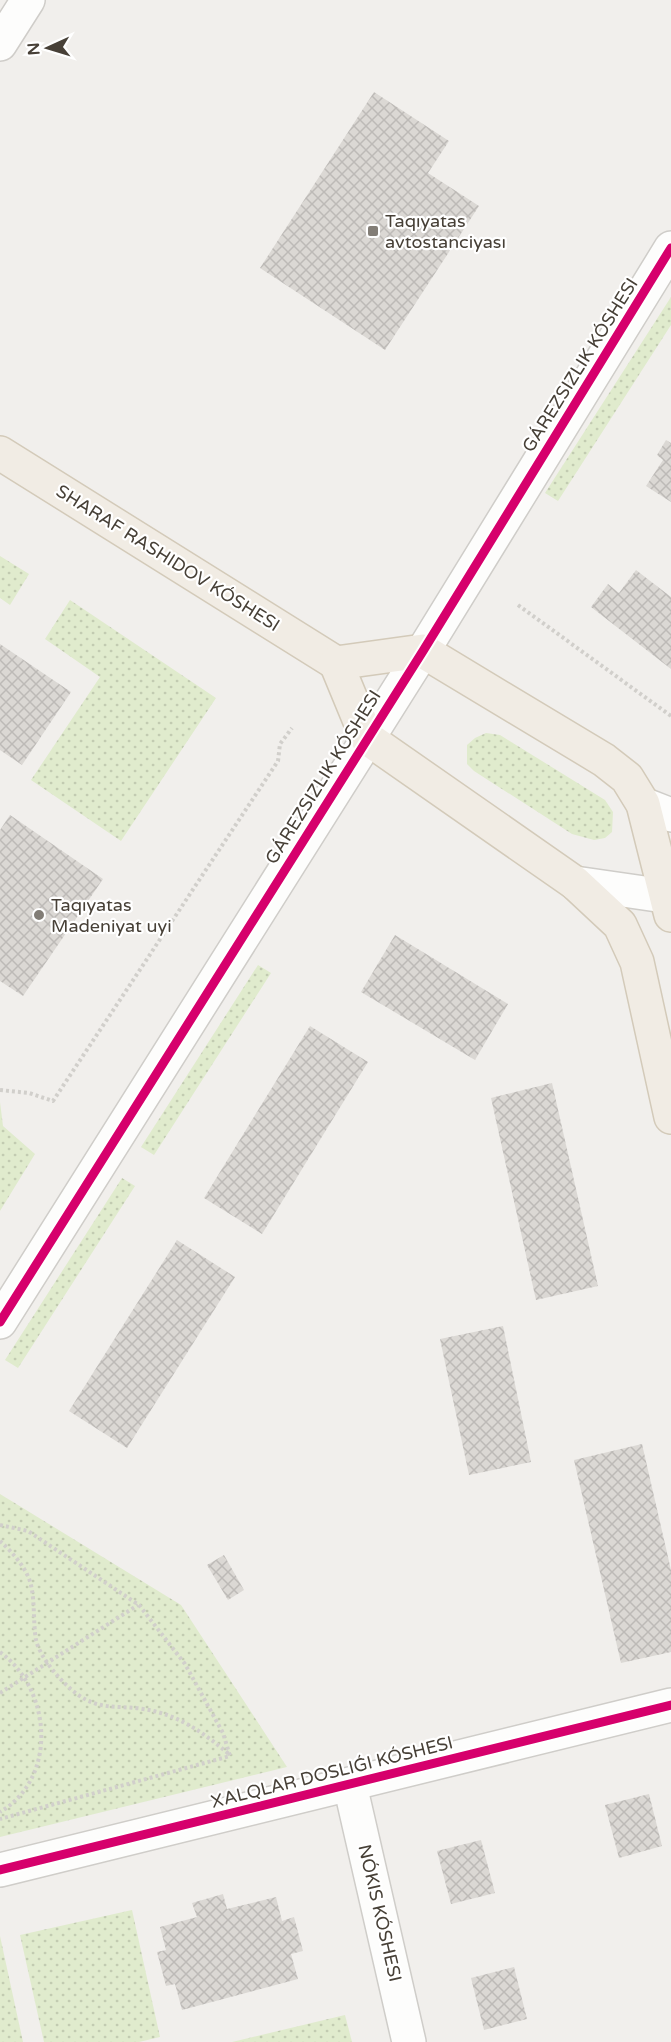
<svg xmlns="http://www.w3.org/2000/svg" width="671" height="2042" viewBox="0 0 671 2042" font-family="'Varela Round',sans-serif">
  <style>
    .grass { fill: url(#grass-dots) }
    .building { fill: url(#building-cross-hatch) }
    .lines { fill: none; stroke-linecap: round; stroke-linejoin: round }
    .minor-casing { stroke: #cfcdc9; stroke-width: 36 }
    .major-casing { stroke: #d3cab9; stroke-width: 36 }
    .path { stroke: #d1cfcb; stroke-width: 4; stroke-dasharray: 3 3; stroke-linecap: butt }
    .minor { stroke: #fdfdfc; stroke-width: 33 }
    .major { stroke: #f1ece4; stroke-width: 33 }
    .cycleway-casing { stroke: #fff; stroke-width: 13 }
    .cycleway { stroke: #d6006c; stroke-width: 9 }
    .poi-dot { fill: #827d76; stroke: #fff; stroke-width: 2 }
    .labels { text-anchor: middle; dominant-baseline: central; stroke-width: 4.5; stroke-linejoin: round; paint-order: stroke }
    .poi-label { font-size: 18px; fill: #474037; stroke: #fff; text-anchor: start }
    .street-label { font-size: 18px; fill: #474037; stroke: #fff }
  </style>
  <defs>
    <pattern id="grass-dots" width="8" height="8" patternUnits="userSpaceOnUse" patternTransform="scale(1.5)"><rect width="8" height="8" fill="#e0ebcd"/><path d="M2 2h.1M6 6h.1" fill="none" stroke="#c2cbb1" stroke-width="1.8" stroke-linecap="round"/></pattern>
    <pattern id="building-cross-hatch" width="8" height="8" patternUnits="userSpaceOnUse" patternTransform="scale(1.5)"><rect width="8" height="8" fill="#dbd8d4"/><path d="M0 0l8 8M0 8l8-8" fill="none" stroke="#bdbab7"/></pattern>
  </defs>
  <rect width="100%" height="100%" fill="#f1efec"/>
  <!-- grass -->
  <g class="grass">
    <path d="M 671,297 L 671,325 L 558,501 L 545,493 Z"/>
    <path d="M 0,556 L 29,574 L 10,605 L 0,598 Z"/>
    <path d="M 70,600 L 216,698 L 121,841 L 31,780 L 100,677 L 45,639 Z"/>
    <path d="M 486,733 L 500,735 L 605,800 L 613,812 L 612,832 L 605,838 L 594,840 L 572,834 L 474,771 L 467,764 L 467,745 L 475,738 Z"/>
    <path d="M 258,965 L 271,973 L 154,1155 L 141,1147 Z"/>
    <path d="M 0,1102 L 3,1126 L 35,1154 L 0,1211 Z"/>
    <path d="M 122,1178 L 135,1186 L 18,1368 L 5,1360 Z"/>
    <path d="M 0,1494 L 181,1605 L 287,1767 L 0,1837 Z"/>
    <path d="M 132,1910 L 160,2037 L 139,2042 L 44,2042 L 20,1935 Z"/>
    <path d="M 0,1936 L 23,2042 L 0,2042 Z"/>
    <path d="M 345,2015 L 352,2042 L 232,2042 Z"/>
  </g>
  <!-- building -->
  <g class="building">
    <path d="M 374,92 L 449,141 L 428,173 L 479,206 L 385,350 L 260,268 Z"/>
    <path d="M 666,440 L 671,443 L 671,502 L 646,486 L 663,460 L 657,455 Z"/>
    <path d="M 636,570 L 671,597 L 671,669 L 591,607 L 608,584 L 619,593 Z"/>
    <path d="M 0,644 L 71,692 L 22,765 L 0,750 Z"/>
    <path d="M 10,815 L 103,879 L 23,996 L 0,981 L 0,830 Z"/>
    <path d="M 395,935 L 508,1004 L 475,1060 L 361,992 Z"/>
    <path d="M 310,1026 L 368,1062 L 262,1234 L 204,1198 Z"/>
    <path d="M 552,1083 L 598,1286 L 536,1300 L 491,1098 Z"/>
    <path d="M 177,1240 L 235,1277 L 127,1448 L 69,1411 Z"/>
    <path d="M 503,1326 L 531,1462 L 469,1475 L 440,1339 Z"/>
    <path d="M 642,1444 L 671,1570 L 671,1652 L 621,1663 L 574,1460 Z"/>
    <path d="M 224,1555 L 244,1590 L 228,1600 L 207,1565 Z"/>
    <path d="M 649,1794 L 662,1846 L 619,1858 L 605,1805 Z"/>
    <path d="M 481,1840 L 495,1893 L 451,1904 L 437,1851 Z"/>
    <path d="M 223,1894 L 227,1909 L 276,1897 L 282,1921 L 294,1917 L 303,1951 L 291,1954 L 298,1979 L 182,2010 L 175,1984 L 166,1986 L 157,1952 L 166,1950 L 160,1927 L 197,1917 L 192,1903 Z"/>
    <path d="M 514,1967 L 527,2019 L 484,2030 L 471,1978 Z"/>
  </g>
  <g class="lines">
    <defs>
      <g id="minor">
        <path d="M 0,44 L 28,0"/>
        <path d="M 643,804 L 671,815"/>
        <path d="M 575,883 L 671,897"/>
        <path d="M 0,1322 L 423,651 L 671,248"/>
        <path d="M 350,1785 L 409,2042"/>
        <path d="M 0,1870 L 671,1705"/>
      </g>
      <g id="major">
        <path d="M 0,453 L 336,663"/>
        <path d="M 336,663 L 367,738 L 575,883 L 620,925 L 637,962 L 671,1117"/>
        <path d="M 336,663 L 423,651 L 604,760 L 627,778 L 643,804 L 671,915"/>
      </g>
    </defs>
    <!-- minor casing -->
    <use href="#minor" class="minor-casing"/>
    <!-- major casing -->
    <use href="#major" class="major-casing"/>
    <!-- path -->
    <g class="path">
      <path d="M 518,605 L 671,716"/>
      <path d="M 0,1090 L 29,1093 L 53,1101 L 278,761 L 280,744 L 292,728"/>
      <path d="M 0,1525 L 28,1531 L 139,1605 L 185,1664 L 223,1733 L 230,1756 L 0,1819"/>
      <path d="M 0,1541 C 12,1552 27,1568 31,1585 C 35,1603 33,1622 36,1640 C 40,1658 62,1683 77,1694 C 100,1711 119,1705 143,1709 C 178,1714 204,1733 230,1755"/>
      <path d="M 0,1652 C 51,1689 59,1777 0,1812"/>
      <path d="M 0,1693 L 138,1605"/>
    </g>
    <!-- minor -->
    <use href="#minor" class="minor"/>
    <!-- major -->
    <use href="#major" class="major"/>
    <defs>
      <g id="cycleway">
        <path d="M 0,1322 L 423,651 L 671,248"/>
        <path d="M 0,1870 L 671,1705"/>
      </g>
    </defs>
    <!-- cycleway casing -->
    <use href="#cycleway" class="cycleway-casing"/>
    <!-- cycleway -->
    <use href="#cycleway" class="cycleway"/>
  </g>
  <!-- markers -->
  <g class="poi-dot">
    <rect x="367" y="225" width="12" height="12" rx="3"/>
    <circle cx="39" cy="915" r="6"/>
  </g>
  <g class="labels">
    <!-- poi labels -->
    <g class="poi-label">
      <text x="385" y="221">Taqıyatas<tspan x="385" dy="21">avtostanciyası</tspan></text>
      <text x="51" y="905">Taqıyatas<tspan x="51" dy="21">Madeniyat uyi</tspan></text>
    </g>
    <!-- street labels -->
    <g class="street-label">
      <text transform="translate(580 365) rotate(-58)">GÁREZSIZLIK KÓSHESI</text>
      <text transform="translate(168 558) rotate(32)">SHARAF RASHIDOV KÓSHESI</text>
      <text transform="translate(323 777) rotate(-58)">GÁREZSIZLIK KÓSHESI</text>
      <text transform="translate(332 1772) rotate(-14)">XALQLAR DOSLIǴI KÓSHESI</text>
      <text transform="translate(380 1913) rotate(77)">NÓKIS KÓSHESI</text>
    </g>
  </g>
  <!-- north arrow -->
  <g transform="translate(48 48) rotate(266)" stroke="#ffffff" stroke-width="4.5" paint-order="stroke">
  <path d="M0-4.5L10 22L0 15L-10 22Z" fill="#474037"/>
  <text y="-9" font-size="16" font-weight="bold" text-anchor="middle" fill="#474037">N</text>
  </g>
</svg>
